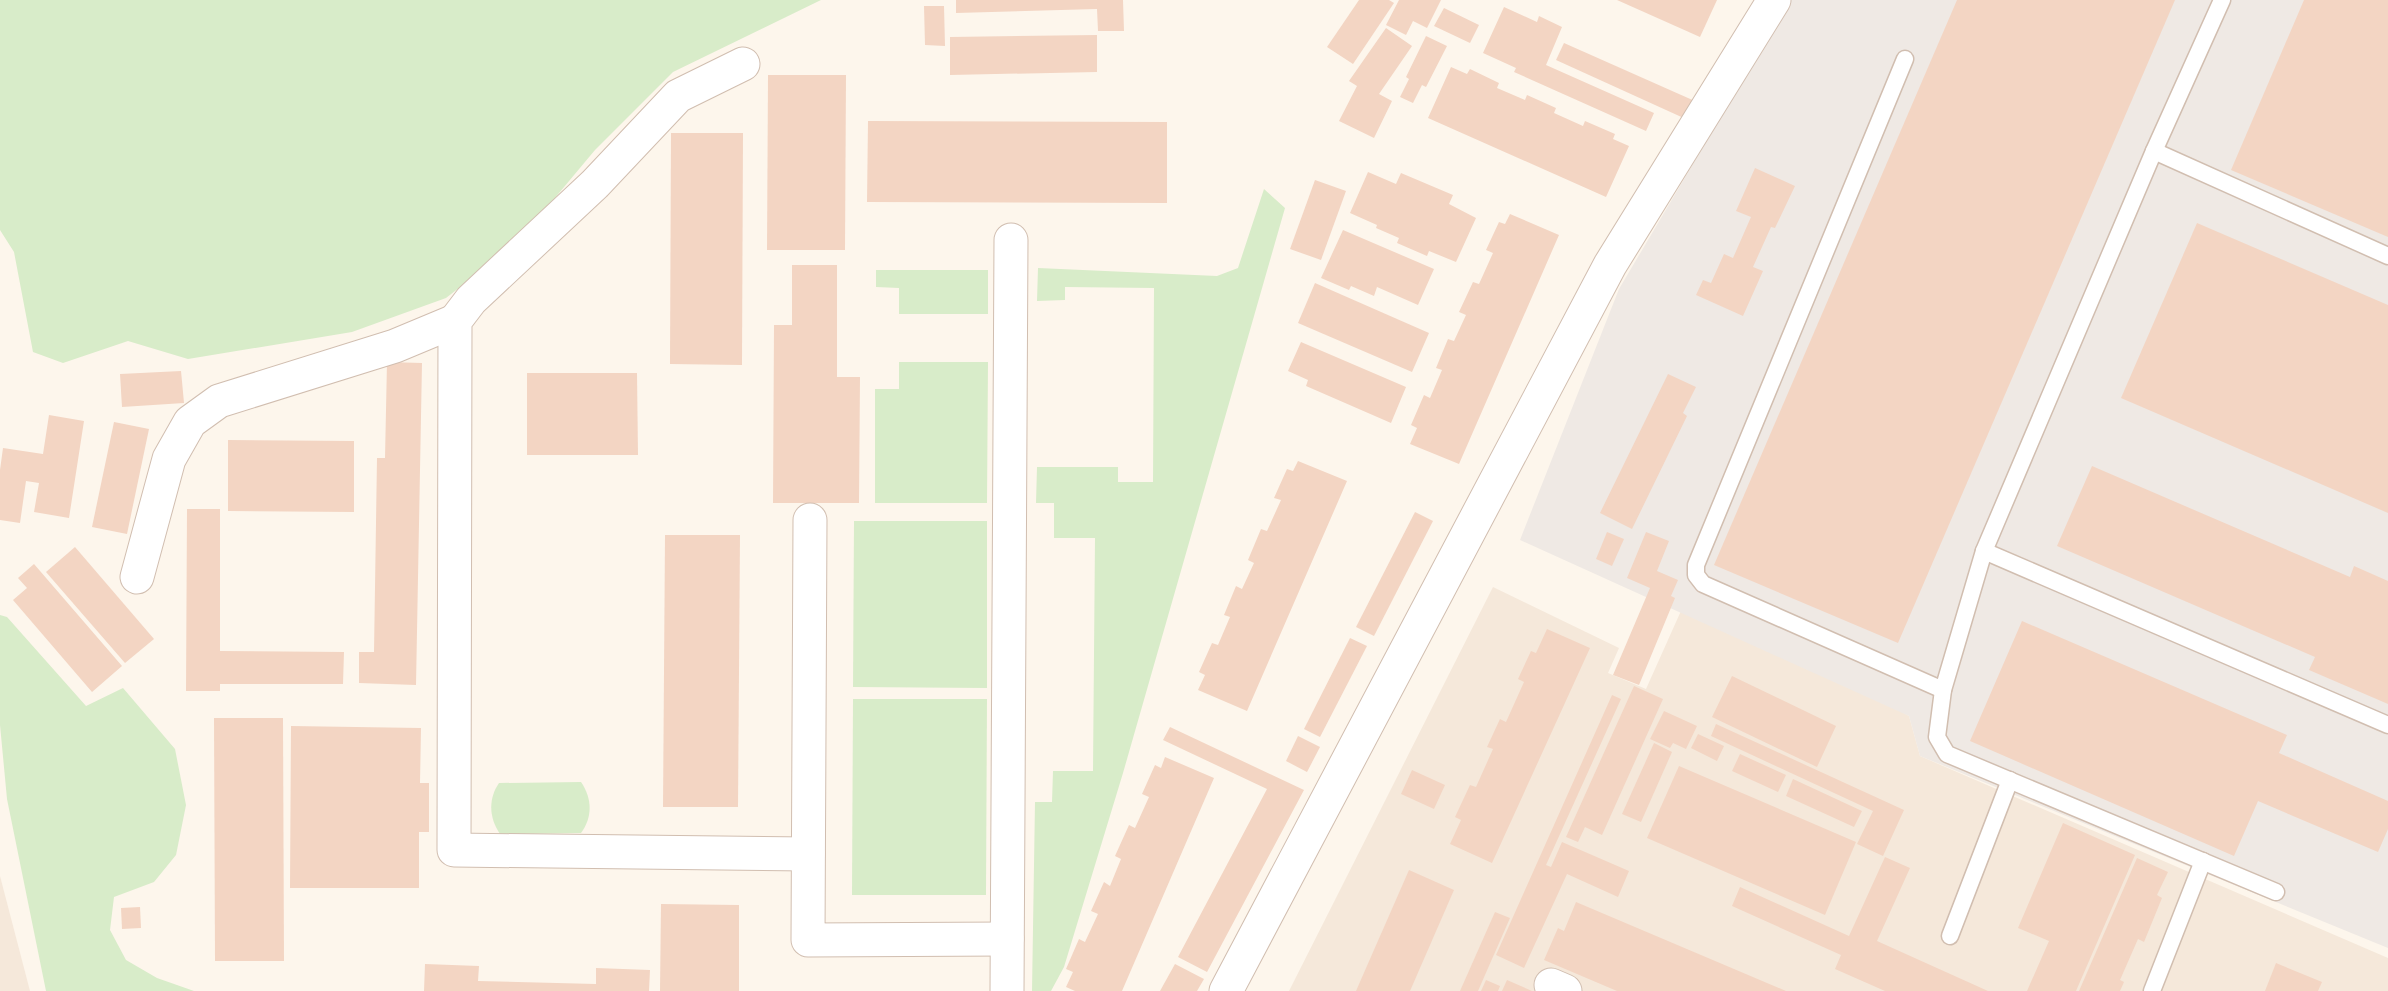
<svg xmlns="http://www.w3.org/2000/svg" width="2388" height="991" viewBox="0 0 2388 991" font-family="'DejaVu Sans',sans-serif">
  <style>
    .residential { fill: #f5e8da }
    .industrial { fill: #efe9e4 }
    .green { fill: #d8ecc9 }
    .building { fill: #f3d5c3 }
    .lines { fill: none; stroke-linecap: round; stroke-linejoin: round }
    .service-casing { stroke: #d1beb0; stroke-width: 19 }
    .minor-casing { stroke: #d1beb0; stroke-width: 35 }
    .service { stroke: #fff; stroke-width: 16 }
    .minor { stroke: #fff; stroke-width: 33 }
  </style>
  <rect width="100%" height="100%" fill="#fdf6ec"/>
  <!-- residential -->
  <g class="residential">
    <path d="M 1493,587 L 1619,648 L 1608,673 L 1646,689 L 1689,593 L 1909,716 L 1920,756 L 2388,958 L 2388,991 L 1289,991 Z"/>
    <path d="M 0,876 L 30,991 L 0,991 Z"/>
  </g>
  <!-- industrial -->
  <path class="industrial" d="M 1790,0 L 2388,0 L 2388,948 L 1920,756 L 1909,716 L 1520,540 L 1619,289 Z"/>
  <!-- green -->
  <g class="green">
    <path d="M 0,0 L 821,0 L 673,72 L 595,150 L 518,242 L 446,298 L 352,332 L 188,359 L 128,341 L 63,363 L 33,352 L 14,252 L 0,230 Z"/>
    <path d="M 1264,189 L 1285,208 L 1123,773 L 1064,967 L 1051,991 L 1032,991 L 1035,802 L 1052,802 L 1053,771 L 1093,771 L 1095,538 L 1054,538 L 1054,503 L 1036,503 L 1037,467 L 1118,467 L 1118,482 L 1153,482 L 1154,288 L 1065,287 L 1065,300 L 1037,301 L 1038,268 L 1217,276 L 1238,268 Z"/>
    <path d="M 876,270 L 988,270 L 988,314 L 899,314 L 899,288 L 876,287 Z"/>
    <path d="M 899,362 L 988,362 L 987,503 L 875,503 L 875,389 L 899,389 Z"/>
    <path d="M 854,521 L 987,521 L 987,688 L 853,687 Z"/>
    <path d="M 0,615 L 7,617 L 86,706 L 123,688 L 175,749 L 186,805 L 176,855 L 154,882 L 114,897 L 110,930 L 126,960 L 157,978 L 194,991 L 46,991 L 7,799 L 0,725 Z"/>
    <path d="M 853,699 L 987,699 L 986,895 L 852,895 Z"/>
    <path d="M 581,782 C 592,798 593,817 581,833 L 500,834 C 489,818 488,799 499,783 Z"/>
  </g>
  <!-- building -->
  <g class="building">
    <path d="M 956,0 L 1123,0 L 1124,31 L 1098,31 L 1097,9 L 956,13 Z"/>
    <path d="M 1359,0 L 1389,0 L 1394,3 L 1353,64 L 1327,47 Z"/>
    <path d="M 1399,0 L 1441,0 L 1427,28 L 1413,21 L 1406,35 L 1386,25 Z"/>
    <path d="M 1617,0 L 1717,0 L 1700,37 Z"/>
    <path d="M 1957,0 L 2175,0 L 1898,643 L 1714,565 Z"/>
    <path d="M 2304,0 L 2388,0 L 2388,237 L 2231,170 Z"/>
    <path d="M 924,6 L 944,6 L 945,46 L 925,45 Z"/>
    <path d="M 1504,7 L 1537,22 L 1539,16 L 1562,27 L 1546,65 L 1654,113 L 1646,131 L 1514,72 L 1516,68 L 1483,53 Z"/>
    <path d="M 1444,8 L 1479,25 L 1470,43 L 1434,26 Z"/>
    <path d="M 1386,28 L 1412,46 L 1379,94 L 1392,101 L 1374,138 L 1339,121 L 1357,86 L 1349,81 Z"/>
    <path d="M 1097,35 L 1097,72 L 950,75 L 950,37 Z"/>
    <path d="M 1426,36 L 1447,46 L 1426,87 L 1422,85 L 1413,103 L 1400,97 L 1409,79 L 1406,77 Z"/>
    <path d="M 1564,43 L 1697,102 L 1688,120 L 1556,60 Z"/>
    <path d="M 1451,67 L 1467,74 L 1470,69 L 1499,83 L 1497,88 L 1525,100 L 1527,95 L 1556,108 L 1554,113 L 1583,126 L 1585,121 L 1615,134 L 1613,139 L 1629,146 L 1606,197 L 1428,118 Z"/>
    <path d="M 768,75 L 846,75 L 845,250 L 767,250 Z"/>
    <path d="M 868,121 L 1167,122 L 1167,203 L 867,202 Z"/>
    <path d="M 671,133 L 743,133 L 742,365 L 670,364 Z"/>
    <path d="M 1755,168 L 1795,186 L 1775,228 L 1771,227 L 1753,267 L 1763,271 L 1743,316 L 1696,295 L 1703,280 L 1711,283 L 1724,254 L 1733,258 L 1751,217 L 1736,211 Z"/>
    <path d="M 1368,172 L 1396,184 L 1401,173 L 1453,195 L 1449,204 L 1476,218 L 1456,262 L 1429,251 L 1427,256 L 1397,243 L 1399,238 L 1376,228 L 1377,225 L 1350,213 Z"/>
    <path d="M 1315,180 L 1346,191 L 1321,260 L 1290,249 Z"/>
    <path d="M 1510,214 L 1559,235 L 1459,464 L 1410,444 L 1417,428 L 1411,425 L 1424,395 L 1430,398 L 1442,370 L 1436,368 L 1448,339 L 1454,341 L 1466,315 L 1459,312 L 1473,282 L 1479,284 L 1493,253 L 1486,250 L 1499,222 L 1505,224 Z"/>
    <path d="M 2197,223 L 2388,305 L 2388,513 L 2121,398 Z"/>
    <path d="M 1343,230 L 1434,269 L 1418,305 L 1377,287 L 1374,296 L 1351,286 L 1349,290 L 1321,278 Z"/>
    <path d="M 792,265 L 837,265 L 837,377 L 860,377 L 859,503 L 773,503 L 774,325 L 792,325 Z"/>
    <path d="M 1315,283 L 1429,333 L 1412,372 L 1298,323 Z"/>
    <path d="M 1301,342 L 1406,387 L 1391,423 L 1306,386 L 1308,380 L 1288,371 Z"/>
    <path d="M 387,362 L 422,363 L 416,685 L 359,683 L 359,652 L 374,652 L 377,458 L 385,458 Z"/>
    <path d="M 181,371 L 184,403 L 122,407 L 120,374 Z"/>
    <path d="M 527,373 L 637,373 L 638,455 L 527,455 Z"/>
    <path d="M 1668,374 L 1696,387 L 1683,413 L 1687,416 L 1632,529 L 1600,513 Z"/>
    <path d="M 49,415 L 84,421 L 69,518 L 34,512 L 39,483 L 26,481 L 20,523 L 0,520 L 0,470 L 3,448 L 43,454 Z"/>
    <path d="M 114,422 L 149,429 L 127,534 L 92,527 Z"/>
    <path d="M 228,440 L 354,441 L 354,512 L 228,511 Z"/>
    <path d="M 1298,461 L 1347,481 L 1247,711 L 1198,690 L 1205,675 L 1199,672 L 1212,643 L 1218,645 L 1230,617 L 1224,615 L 1236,586 L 1242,589 L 1254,563 L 1248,560 L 1261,529 L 1267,531 L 1281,500 L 1274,498 L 1287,469 L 1293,471 Z"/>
    <path d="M 2092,466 L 2350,577 L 2354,566 L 2388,581 L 2388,704 L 2309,670 L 2315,657 L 2057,546 Z"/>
    <path d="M 187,509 L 220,509 L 220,651 L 344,652 L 343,684 L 220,684 L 220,691 L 186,691 Z"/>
    <path d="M 1415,512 L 1433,521 L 1374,636 L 1356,627 Z"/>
    <path d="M 1607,532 L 1624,539 L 1612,566 L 1596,559 Z"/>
    <path d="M 1646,532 L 1669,541 L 1657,571 L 1678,580 L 1671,596 L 1675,598 L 1639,685 L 1613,675 L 1650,588 L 1627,578 Z"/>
    <path d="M 665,535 L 740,535 L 738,807 L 663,807 Z"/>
    <path d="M 75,547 L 154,639 L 125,663 L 46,572 Z"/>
    <path d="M 34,564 L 122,666 L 92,692 L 13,600 L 27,588 L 18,578 Z"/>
    <path d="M 2022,621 L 2287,735 L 2279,753 L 2388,801 L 2388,829 L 2378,852 L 2258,801 L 2234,856 L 1970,741 Z"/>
    <path d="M 1547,629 L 1590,648 L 1492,863 L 1450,844 L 1461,820 L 1455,817 L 1470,785 L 1476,787 L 1493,749 L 1487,747 L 1500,719 L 1506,722 L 1524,682 L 1518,679 L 1531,651 L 1536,653 Z"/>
    <path d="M 1350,638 L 1367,646 L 1320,737 L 1304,729 Z"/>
    <path d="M 1732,676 L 1836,726 L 1817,767 L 1712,717 Z"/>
    <path d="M 1634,686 L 1663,699 L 1602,835 L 1585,827 L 1578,842 L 1566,837 Z"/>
    <path d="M 1612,695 L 1621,699 L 1546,865 L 1551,867 L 1562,842 L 1629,871 L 1618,897 L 1567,874 L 1524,968 L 1496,955 Z"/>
    <path d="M 1664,711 L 1697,726 L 1686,749 L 1673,743 L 1670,748 L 1650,739 Z"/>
    <path d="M 214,718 L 283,718 L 284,961 L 215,961 Z"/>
    <path d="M 1716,724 L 1904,810 L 1883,856 L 1857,844 L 1873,811 L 1711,736 Z"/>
    <path d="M 291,726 L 421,728 L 420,783 L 429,783 L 429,832 L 419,832 L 419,888 L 290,888 Z"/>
    <path d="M 1170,727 L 1304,790 L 1207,972 L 1178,957 L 1267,789 L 1163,740 Z"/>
    <path d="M 1698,734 L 1724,746 L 1717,761 L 1691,748 Z"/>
    <path d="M 1298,736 L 1320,747 L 1307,772 L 1286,761 Z"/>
    <path d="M 1654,743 L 1672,752 L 1641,822 L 1622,814 Z"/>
    <path d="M 1740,754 L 1786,775 L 1778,792 L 1732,771 Z"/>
    <path d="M 1165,757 L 1214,778 L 1122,991 L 1075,991 L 1066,987 L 1073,972 L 1066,969 L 1079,939 L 1085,942 L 1098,914 L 1091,911 L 1104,882 L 1110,886 L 1121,859 L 1115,856 L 1129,825 L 1135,828 L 1149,797 L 1142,794 L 1155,765 L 1161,768 Z"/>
    <path d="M 1679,766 L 1856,842 L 1825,915 L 1647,838 Z"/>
    <path d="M 1412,770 L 1445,785 L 1434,809 L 1401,794 Z"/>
    <path d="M 1793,779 L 1862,811 L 1854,827 L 1786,796 Z"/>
    <path d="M 2063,823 L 2135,855 L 2076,991 L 2027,991 L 2049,941 L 2018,928 Z"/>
    <path d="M 1885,857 L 1910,868 L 1877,941 L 1988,991 L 1885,991 L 1835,969 L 1841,955 L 1732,906 L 1740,887 L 1849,936 Z"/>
    <path d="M 2137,858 L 2168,872 L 2157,895 L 2162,898 L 2144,942 L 2138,939 L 2120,980 L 2124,982 L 2120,991 L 2079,991 Z"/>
    <path d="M 1409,870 L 1454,890 L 1410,991 L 1356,991 Z"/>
    <path d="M 1576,902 L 1786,991 L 1617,991 L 1544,960 L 1558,928 L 1564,931 Z"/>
    <path d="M 661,904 L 739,905 L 739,991 L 660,991 Z"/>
    <path d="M 140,907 L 141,928 L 122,929 L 121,908 Z"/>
    <path d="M 1495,912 L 1510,918 L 1478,991 L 1460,991 Z"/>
    <path d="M 2276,963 L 2322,982 L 2318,991 L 2265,991 Z"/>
    <path d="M 425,964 L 479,966 L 478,981 L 596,984 L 596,968 L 650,970 L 649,991 L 424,991 Z"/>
    <path d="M 1175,964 L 1204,979 L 1197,991 L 1160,991 Z"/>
    <path d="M 1486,980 L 1500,986 L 1498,991 L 1481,991 Z"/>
    <path d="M 1507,980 L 1532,991 L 1502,991 Z"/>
  </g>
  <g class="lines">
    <defs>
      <g id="service">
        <path d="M 2222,0 L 2154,151 L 1984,551 L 1943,690 L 1937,737 L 1947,754 L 2276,892"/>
        <path d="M 1905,59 L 1696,565 L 1696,575 L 1703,584 L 1943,690"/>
        <path d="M 2154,151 L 2388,256"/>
        <path d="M 1984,551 L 2388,725"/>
        <path d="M 1950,936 L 2010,780"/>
        <path d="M 2152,991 L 2203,861"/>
      </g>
      <g id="minor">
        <path d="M 743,64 L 678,96 L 595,184 L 471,300 L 455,321 L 454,850 L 808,854"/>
        <path d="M 810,520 L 808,940 L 1007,939"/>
        <path d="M 137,577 L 169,459 L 190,422 L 219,401 L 395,346 L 455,321"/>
        <path d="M 1551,985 L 1565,991"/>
        <path d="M 1007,991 L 1011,240"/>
        <path d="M 1226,991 L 1610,265 L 1774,0"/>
      </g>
    </defs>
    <!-- service casing -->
    <use href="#service" class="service-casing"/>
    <!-- minor casing -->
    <use href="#minor" class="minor-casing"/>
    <!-- service -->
    <use href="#service" class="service"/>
    <!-- minor -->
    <use href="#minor" class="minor"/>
  </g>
</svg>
